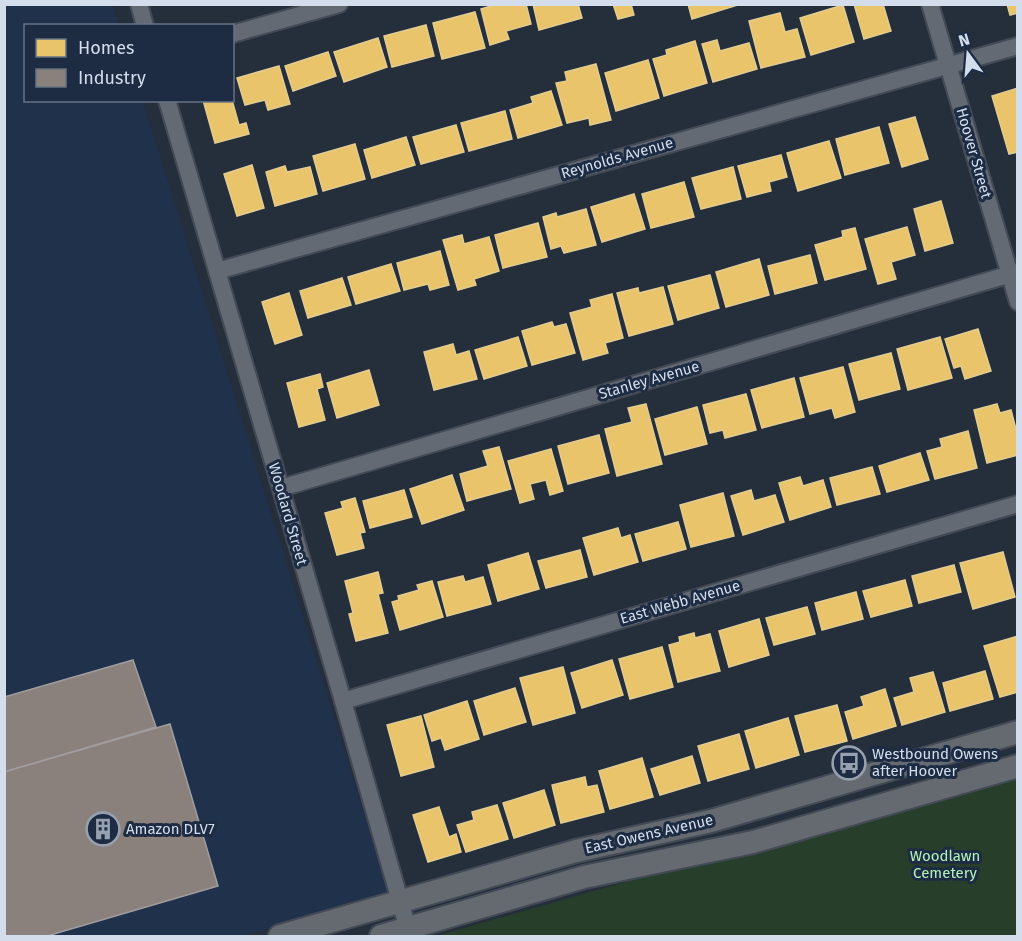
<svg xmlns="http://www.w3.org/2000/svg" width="1022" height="941" viewBox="0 0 1022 941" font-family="'Fira Sans',sans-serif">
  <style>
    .built { fill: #20314b }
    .green { fill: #273e2b }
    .homes { fill: #e9c46a; stroke: #e2cc91; stroke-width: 1.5 }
    .industry { fill: #8a817c; stroke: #a09d9e; stroke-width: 1.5 }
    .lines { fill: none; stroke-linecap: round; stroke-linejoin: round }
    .street-casing { stroke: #434a55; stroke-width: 20 }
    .secondary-casing { stroke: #434a55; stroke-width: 26 }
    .street { stroke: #636a74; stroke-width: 16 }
    .secondary { stroke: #656a70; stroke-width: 22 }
    .labels { text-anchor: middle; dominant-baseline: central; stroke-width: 6; stroke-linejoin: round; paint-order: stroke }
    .street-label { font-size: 15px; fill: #d3ddec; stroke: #1d2c43 }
    .poi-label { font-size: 15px; fill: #d3ddec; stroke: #1d2c43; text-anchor: start }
    .park-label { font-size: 15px; fill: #b4f2b7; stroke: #1d2c43 }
  </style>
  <rect width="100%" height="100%" fill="#252e3b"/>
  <!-- built -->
  <path class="built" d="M 5,5 L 113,5 L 119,25 L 26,26 L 26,100 L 143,101 L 389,894 L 244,936 L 5,936 Z"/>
  <!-- green -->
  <path class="green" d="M 1017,770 L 1017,936 L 436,936 Z"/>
  <!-- homes -->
  <g class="homes">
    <path d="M 497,4 L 526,4 L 531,24 L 506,31 L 509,39 L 490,45 L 481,9 Z"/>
    <path d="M 533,4 L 578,4 L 582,18 L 539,30 Z"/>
    <path d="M 613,4 L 631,4 L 634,15 L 618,19 Z"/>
    <path d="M 688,4 L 737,4 L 738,5 L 692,19 Z"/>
    <path d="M 854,4 L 883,4 L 891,31 L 864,39 Z"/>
    <path d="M 1007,4 L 1018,4 L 1018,13 L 1010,15 Z"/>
    <path d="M 843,5 L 854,42 L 811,55 L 800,18 Z"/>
    <path d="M 475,12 L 485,48 L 442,59 L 433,23 Z"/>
    <path d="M 780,13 L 785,32 L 797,29 L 805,57 L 761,68 L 749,21 Z"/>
    <path d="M 426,25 L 434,56 L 392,67 L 384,36 Z"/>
    <path d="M 378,38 L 387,67 L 344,82 L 334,52 Z"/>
    <path d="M 717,40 L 720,51 L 749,43 L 757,69 L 713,82 L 702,44 Z"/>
    <path d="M 695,41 L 707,83 L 664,96 L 653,59 L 667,55 L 666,50 Z"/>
    <path d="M 328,52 L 336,76 L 293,91 L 285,66 Z"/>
    <path d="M 648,60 L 659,98 L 616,111 L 605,73 Z"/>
    <path d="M 596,64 L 611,120 L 590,125 L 589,118 L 567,123 L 556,83 L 567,81 L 565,72 Z"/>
    <path d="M 279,66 L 290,104 L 268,110 L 265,100 L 245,105 L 237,78 Z"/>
    <path d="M 1018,88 L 1018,152 L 1009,154 L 992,96 Z"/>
    <path d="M 551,91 L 562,125 L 518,138 L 510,110 L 533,103 L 531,97 Z"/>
    <path d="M 203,100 L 232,100 L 239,125 L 246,123 L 249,134 L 215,143 Z"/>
    <path d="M 505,111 L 512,139 L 469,151 L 461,123 Z"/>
    <path d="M 915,117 L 928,159 L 902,167 L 889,124 Z"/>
    <path d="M 456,125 L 464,152 L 421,164 L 413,137 Z"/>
    <path d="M 879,127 L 889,163 L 845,175 L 836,139 Z"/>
    <path d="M 406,137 L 415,165 L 372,178 L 364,150 Z"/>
    <path d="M 829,141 L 841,178 L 798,191 L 787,153 Z"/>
    <path d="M 355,144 L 365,179 L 323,191 L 313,156 Z"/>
    <path d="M 781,155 L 787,177 L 769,182 L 771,191 L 747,197 L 738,166 Z"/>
    <path d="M 252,165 L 264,208 L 237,216 L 224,174 Z"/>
    <path d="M 285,166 L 287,172 L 310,167 L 317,194 L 275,206 L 266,172 Z"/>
    <path d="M 733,167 L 741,199 L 701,209 L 692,178 Z"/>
    <path d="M 684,182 L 694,217 L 651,228 L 642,194 Z"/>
    <path d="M 634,194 L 645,229 L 602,242 L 591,207 Z"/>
    <path d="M 941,201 L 953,243 L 925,251 L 914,209 Z"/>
    <path d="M 586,209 L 596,245 L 564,253 L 561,246 L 551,249 L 543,217 L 556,213 L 557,217 Z"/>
    <path d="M 538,223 L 547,257 L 503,268 L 495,235 Z"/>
    <path d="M 907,227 L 915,255 L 891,262 L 896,279 L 878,284 L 865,239 Z"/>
    <path d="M 855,228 L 866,269 L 825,280 L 815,245 L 843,237 L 842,231 Z"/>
    <path d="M 462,235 L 464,244 L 489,237 L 499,271 L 474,279 L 476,285 L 458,290 L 443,240 Z"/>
    <path d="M 440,251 L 449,285 L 430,290 L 428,284 L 404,290 L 397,263 Z"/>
    <path d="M 810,255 L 817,283 L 775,294 L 768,266 Z"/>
    <path d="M 759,259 L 769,295 L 726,307 L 716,272 Z"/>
    <path d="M 391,264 L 400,291 L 356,304 L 348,277 Z"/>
    <path d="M 710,275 L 719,308 L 678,320 L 668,286 Z"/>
    <path d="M 342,278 L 351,305 L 308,318 L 300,291 Z"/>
    <path d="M 663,287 L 673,324 L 629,336 L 617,293 L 638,288 L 639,293 Z"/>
    <path d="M 289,293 L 302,335 L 275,344 L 262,302 Z"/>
    <path d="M 612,294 L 623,338 L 605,343 L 608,353 L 583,360 L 570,313 L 592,307 L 590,300 Z"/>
    <path d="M 552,322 L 554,327 L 566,324 L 575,353 L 532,365 L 522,331 Z"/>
    <path d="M 978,329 L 991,371 L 965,379 L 961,366 L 954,368 L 945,339 Z"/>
    <path d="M 518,337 L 527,366 L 484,379 L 475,350 Z"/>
    <path d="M 940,337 L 952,378 L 908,390 L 897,349 Z"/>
    <path d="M 453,344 L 456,355 L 469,351 L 477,379 L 434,390 L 424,352 Z"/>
    <path d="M 891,353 L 900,389 L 859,400 L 849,364 Z"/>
    <path d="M 843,367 L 855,412 L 835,418 L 832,408 L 810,414 L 800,378 Z"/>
    <path d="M 369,370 L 379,405 L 337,418 L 327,383 Z"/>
    <path d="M 320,374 L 323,387 L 317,389 L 325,420 L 299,427 L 287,383 Z"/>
    <path d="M 794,378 L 804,417 L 762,428 L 751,390 Z"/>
    <path d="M 746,394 L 756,430 L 725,438 L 723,430 L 710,433 L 703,405 Z"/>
    <path d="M 646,404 L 662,464 L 617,476 L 605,429 L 632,422 L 628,408 Z"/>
    <path d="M 997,404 L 1000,413 L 1011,410 L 1018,437 L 1018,455 L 987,463 L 974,410 Z"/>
    <path d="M 697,407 L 707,444 L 665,455 L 655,419 Z"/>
    <path d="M 968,431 L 977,468 L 935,479 L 927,451 L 942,447 L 940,439 Z"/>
    <path d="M 599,435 L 609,473 L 568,484 L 558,446 Z"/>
    <path d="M 499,447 L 511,489 L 467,501 L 460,474 L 488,466 L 483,451 Z"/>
    <path d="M 551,449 L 563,491 L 550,495 L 546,480 L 530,484 L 534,499 L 520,503 L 508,461 Z"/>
    <path d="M 920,453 L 929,480 L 887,492 L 879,466 Z"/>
    <path d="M 872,467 L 880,494 L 837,505 L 830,478 Z"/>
    <path d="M 452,475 L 464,510 L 422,524 L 410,489 Z"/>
    <path d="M 800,477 L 803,486 L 823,480 L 831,507 L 790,520 L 779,483 Z"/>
    <path d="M 404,490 L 412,517 L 370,528 L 363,501 Z"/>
    <path d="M 751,490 L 754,501 L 775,495 L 784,522 L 743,535 L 731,496 Z"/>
    <path d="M 723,493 L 734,536 L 691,547 L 680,505 Z"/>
    <path d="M 355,498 L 365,532 L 360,533 L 364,548 L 337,555 L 325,513 L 343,508 L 341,502 Z"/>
    <path d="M 678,522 L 686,549 L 643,561 L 635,534 Z"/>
    <path d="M 618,528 L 621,538 L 630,535 L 638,562 L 594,575 L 583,538 Z"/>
    <path d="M 580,550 L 587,577 L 546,588 L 538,561 Z"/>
    <path d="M 1003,552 L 1015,597 L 973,609 L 960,563 Z"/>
    <path d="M 528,553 L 539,589 L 498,601 L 488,565 Z"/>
    <path d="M 954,565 L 961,592 L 919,603 L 912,576 Z"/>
    <path d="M 378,572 L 383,593 L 378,594 L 388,633 L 356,641 L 349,614 L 353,613 L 345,581 Z"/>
    <path d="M 463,576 L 465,582 L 483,577 L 491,604 L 447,616 L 438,582 Z"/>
    <path d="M 905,580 L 912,606 L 871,617 L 863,591 Z"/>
    <path d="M 432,581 L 443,617 L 400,630 L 392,602 L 399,600 L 398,596 L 419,590 L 417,585 Z"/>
    <path d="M 856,592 L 863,619 L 822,630 L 815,603 Z"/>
    <path d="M 807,607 L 815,634 L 774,645 L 766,618 Z"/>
    <path d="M 759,619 L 769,655 L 729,667 L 719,631 Z"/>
    <path d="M 694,633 L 695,638 L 710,634 L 720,671 L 678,682 L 669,645 L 680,642 L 679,637 Z"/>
    <path d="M 1018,636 L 1018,692 L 1000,697 L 984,646 Z"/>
    <path d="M 662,647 L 673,687 L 630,699 L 619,659 Z"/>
    <path d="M 612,660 L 623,695 L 582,708 L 571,673 Z"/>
    <path d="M 563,667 L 575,713 L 533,725 L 520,678 Z"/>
    <path d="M 985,671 L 993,699 L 950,711 L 943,683 Z"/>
    <path d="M 933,672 L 945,712 L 902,725 L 894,698 L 914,692 L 910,678 Z"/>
    <path d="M 515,688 L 526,722 L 484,735 L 474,701 Z"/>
    <path d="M 885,689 L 896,726 L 853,739 L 845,712 L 864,706 L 861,697 Z"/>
    <path d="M 467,701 L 479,739 L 445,750 L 441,738 L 432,741 L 424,715 Z"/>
    <path d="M 837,705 L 847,741 L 805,752 L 795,716 Z"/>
    <path d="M 421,716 L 434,767 L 401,776 L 387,725 Z"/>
    <path d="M 788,718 L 799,755 L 756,768 L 745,731 Z"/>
    <path d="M 739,734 L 749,769 L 708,781 L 698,746 Z"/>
    <path d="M 692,756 L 700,783 L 660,795 L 651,769 Z"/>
    <path d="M 642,758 L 653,797 L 610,809 L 599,771 Z"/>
    <path d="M 585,777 L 587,787 L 597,785 L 604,812 L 561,823 L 552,785 Z"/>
    <path d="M 544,790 L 555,825 L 514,838 L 503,803 Z"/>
    <path d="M 497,805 L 508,839 L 466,852 L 457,825 L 474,820 L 472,812 Z"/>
    <path d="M 439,807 L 449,837 L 456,834 L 461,852 L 428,862 L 413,815 Z"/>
  </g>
  <!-- industry -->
  <g class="industry">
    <path d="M 133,660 L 156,727 L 4,772 L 4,697 Z"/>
    <path d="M 170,724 L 218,886 L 47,936 L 4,936 L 4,772 Z"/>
  </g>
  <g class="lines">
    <defs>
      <g id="street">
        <path d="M 139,4 L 145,26"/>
        <path d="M 930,4 L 1018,302"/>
        <path d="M 232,34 L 339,4"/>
        <path d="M 167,100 L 343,701 L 408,929"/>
        <path d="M 217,271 L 1018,46"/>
        <path d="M 281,488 L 1018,272"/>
        <path d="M 343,701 L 1018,504"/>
      </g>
      <g id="secondary">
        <path d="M 280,936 L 576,851 L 711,821 L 1018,732"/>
        <path d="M 381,936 L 584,877 L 753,842 L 1018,766"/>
      </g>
    </defs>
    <!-- street casing -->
    <use href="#street" class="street-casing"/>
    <!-- secondary casing -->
    <use href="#secondary" class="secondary-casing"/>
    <!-- street -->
    <use href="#street" class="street"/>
    <!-- secondary -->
    <use href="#secondary" class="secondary"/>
  </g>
  <!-- icons -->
  <defs>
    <symbol id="bus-ring" viewBox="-11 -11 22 22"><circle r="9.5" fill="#1d2c43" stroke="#96a0ae" stroke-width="1.5"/><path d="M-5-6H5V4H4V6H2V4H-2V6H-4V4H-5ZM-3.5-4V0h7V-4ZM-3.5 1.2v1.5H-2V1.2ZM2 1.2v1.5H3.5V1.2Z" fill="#96a0ae"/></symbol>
    <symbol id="building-ring" viewBox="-11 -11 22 22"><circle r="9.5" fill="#1d2c43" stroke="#96a0ae" stroke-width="1.5"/><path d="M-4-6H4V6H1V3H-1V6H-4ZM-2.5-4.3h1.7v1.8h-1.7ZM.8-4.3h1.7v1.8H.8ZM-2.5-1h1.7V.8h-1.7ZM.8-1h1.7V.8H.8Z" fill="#96a0ae"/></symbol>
  </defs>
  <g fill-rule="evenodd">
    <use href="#bus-ring" x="830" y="744" width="38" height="38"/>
    <use href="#building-ring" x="84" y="810" width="38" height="38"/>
  </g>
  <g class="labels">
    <!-- street labels -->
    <g class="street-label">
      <text transform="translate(974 153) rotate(74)">Hoover Street</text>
      <text transform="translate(617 158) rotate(-16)">Reynolds Avenue</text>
      <text transform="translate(649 380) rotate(-16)">Stanley Avenue</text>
      <text transform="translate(288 514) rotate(74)">Woodard Street</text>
      <text transform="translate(680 602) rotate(-16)">East Webb Avenue</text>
      <text transform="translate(649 834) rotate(-13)">East Owens Avenue</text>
    </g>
    <!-- poi labels -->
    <g class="poi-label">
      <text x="872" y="754">Westbound Owens<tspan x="872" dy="17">after Hoover</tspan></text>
      <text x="126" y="829">Amazon DLV7</text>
    </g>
    <!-- park labels -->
    <g class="park-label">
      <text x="945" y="856">Woodlawn<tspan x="945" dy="17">Cemetery</tspan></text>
    </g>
  </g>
  <!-- border -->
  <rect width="1022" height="941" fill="none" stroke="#d3ddec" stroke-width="12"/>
  <!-- legend -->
  <rect x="24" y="24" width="210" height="78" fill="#1d2c43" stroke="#667387" stroke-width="1.5"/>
  <rect x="36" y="39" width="30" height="18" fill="#e9c46a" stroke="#667387" stroke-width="1.5"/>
  <text x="78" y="54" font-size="18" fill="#d3ddec">Homes</text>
  <rect x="36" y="69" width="30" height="18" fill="#8a817c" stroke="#667387" stroke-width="1.5"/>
  <text x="78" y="84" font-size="18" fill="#d3ddec">Industry</text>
  <!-- north arrow -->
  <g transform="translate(968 54) rotate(344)" stroke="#1d2c43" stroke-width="4.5" paint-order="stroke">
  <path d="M0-4.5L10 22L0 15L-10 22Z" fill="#d3ddec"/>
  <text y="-9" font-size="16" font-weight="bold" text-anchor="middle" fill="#d3ddec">N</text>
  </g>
</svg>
